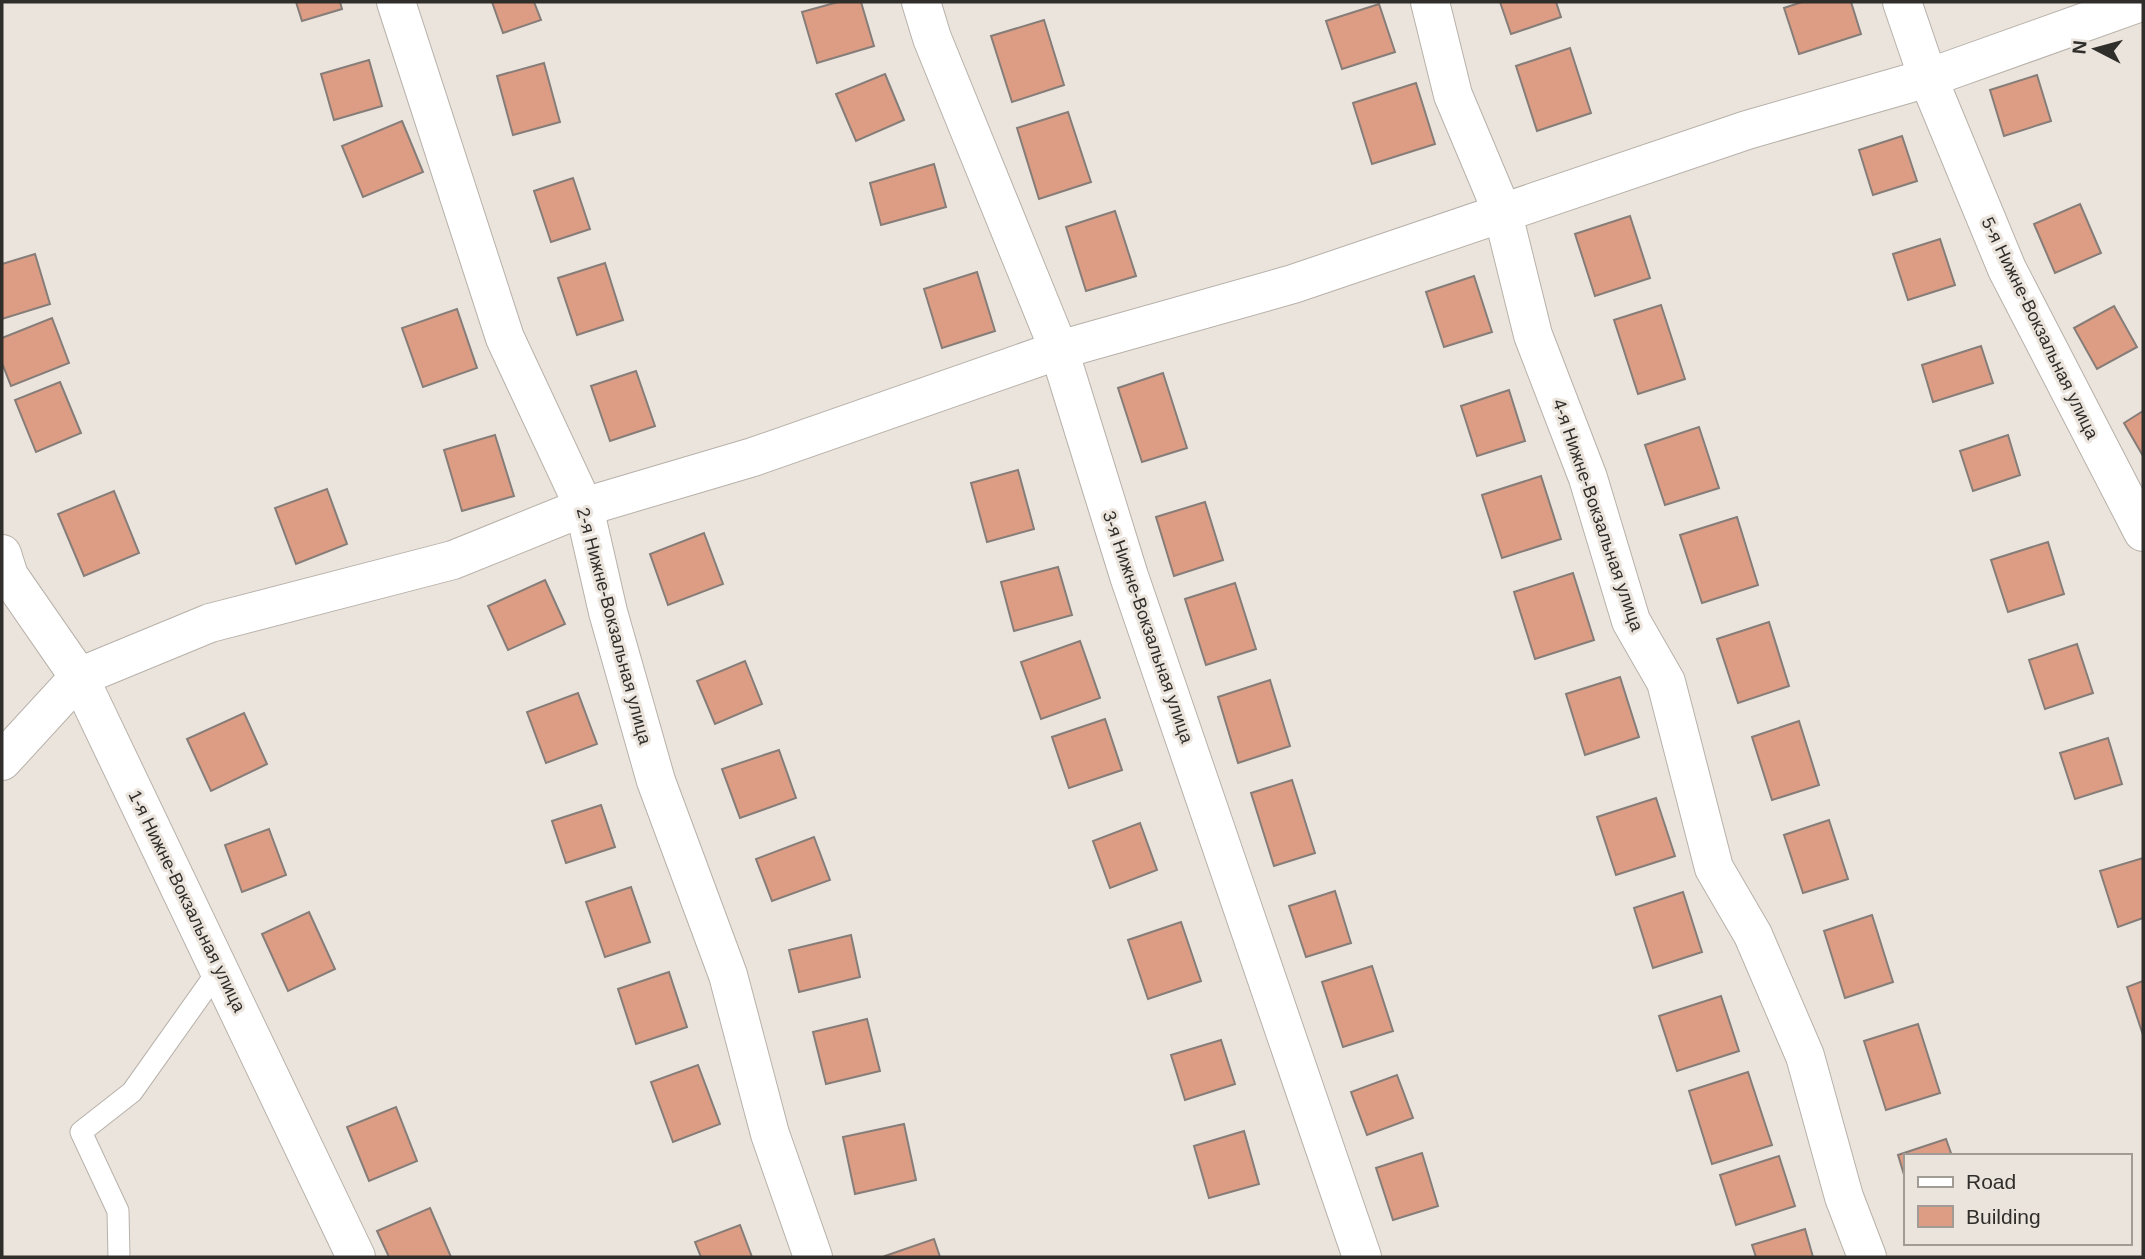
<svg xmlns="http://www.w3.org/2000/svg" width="2145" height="1259" viewBox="0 0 2145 1259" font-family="Helvetica,sans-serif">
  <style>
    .building { fill: #dd9d85; stroke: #867d79; stroke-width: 2 }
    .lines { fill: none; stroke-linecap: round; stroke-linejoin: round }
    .service-casing { stroke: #b7b1aa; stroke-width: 23 }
    .minor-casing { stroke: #b7b1aa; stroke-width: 40 }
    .tertiary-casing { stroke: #b7b1aa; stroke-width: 40 }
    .service { stroke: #fff; stroke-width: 21 }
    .minor { stroke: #fff; stroke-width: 38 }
    .tertiary { stroke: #fff; stroke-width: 38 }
    .labels { text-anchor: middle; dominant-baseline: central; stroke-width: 6; stroke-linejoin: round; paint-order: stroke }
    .street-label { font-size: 18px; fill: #302e2b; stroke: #ebe4dc }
  </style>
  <rect width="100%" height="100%" fill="#ebe4dc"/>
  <!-- building -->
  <g class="building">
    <path d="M 296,2 L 340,2 L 342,9 L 302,21 Z"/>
    <path d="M 492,2 L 534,2 L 541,20 L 503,33 Z"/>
    <path d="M 838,2 L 861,2 L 874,46 L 817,63 L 802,12 Z"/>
    <path d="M 1500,2 L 1556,2 L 1561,17 L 1511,34 Z"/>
    <path d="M 1802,2 L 1851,2 L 1861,34 L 1799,54 L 1784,8 Z"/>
    <path d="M 1379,4 L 1395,52 L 1342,69 L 1326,21 Z"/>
    <path d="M 1044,20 L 1064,85 L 1012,102 L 991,36 Z"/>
    <path d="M 1570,48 L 1591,113 L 1537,131 L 1516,66 Z"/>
    <path d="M 369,60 L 382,106 L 334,120 L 321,74 Z"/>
    <path d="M 544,63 L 560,122 L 513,135 L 497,76 Z"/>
    <path d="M 885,74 L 904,120 L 856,141 L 836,94 Z"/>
    <path d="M 2037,75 L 2051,121 L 2004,136 L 1990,90 Z"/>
    <path d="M 1416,83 L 1435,144 L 1372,164 L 1353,103 Z"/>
    <path d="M 1068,112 L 1091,182 L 1039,199 L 1017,128 Z"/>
    <path d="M 402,121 L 423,172 L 363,197 L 342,146 Z"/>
    <path d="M 1902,136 L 1917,181 L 1873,195 L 1859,150 Z"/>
    <path d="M 934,164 L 946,207 L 881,225 L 870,183 Z"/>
    <path d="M 573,178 L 590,229 L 551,242 L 534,191 Z"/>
    <path d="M 2080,204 L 2101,253 L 2055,273 L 2034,224 Z"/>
    <path d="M 1115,211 L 1136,276 L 1086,291 L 1066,227 Z"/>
    <path d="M 1630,216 L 1650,278 L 1595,296 L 1575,234 Z"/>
    <path d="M 1940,239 L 1955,285 L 1908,300 L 1893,254 Z"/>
    <path d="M 35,254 L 50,304 L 2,319 L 2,264 Z"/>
    <path d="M 605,263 L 623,320 L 577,335 L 558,278 Z"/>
    <path d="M 977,272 L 995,331 L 942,348 L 924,289 Z"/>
    <path d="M 1474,276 L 1492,332 L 1444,347 L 1426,292 Z"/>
    <path d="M 1661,305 L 1685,379 L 1638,394 L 1614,320 Z"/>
    <path d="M 2114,306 L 2137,347 L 2097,369 L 2074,328 Z"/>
    <path d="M 457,309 L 477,368 L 423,387 L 402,328 Z"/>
    <path d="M 52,318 L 69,363 L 11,386 L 2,363 L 2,338 Z"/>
    <path d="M 1981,346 L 1993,383 L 1933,402 L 1922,365 Z"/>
    <path d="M 636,371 L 655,426 L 610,441 L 591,386 Z"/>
    <path d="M 1163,373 L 1187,448 L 1142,462 L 1118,388 Z"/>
    <path d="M 60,382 L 81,433 L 36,452 L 15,400 Z"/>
    <path d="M 1509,390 L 1525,441 L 1477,456 L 1461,406 Z"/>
    <path d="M 2143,411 L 2143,456 L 2124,423 Z"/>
    <path d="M 1699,427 L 1719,488 L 1665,505 L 1645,445 Z"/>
    <path d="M 495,435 L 514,496 L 462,511 L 444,450 Z"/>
    <path d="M 2008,435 L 2020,475 L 1973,491 L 1960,451 Z"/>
    <path d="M 1018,470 L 1034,529 L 987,542 L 971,483 Z"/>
    <path d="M 1541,476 L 1561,539 L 1502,558 L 1482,495 Z"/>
    <path d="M 327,489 L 347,544 L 296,564 L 275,508 Z"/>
    <path d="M 114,491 L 139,553 L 84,576 L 58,514 Z"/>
    <path d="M 1205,502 L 1223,560 L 1174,576 L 1156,517 Z"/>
    <path d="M 1737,517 L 1758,585 L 1702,603 L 1680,535 Z"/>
    <path d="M 704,533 L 723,584 L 668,605 L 650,554 Z"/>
    <path d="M 2048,542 L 2064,594 L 2008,612 L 1991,560 Z"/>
    <path d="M 1058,567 L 1072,615 L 1014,631 L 1001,582 Z"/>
    <path d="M 1573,573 L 1594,640 L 1535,659 L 1514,592 Z"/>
    <path d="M 545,580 L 565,624 L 508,650 L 488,606 Z"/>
    <path d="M 1235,583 L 1256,649 L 1206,665 L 1185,599 Z"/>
    <path d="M 1769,622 L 1789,686 L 1738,703 L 1717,639 Z"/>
    <path d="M 1080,641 L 1100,698 L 1041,719 L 1021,662 Z"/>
    <path d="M 2077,644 L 2093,693 L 2045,709 L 2029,660 Z"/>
    <path d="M 745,661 L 762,704 L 715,724 L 697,681 Z"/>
    <path d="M 1620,677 L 1639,737 L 1585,755 L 1566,694 Z"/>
    <path d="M 1270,680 L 1290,746 L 1238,763 L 1218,697 Z"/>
    <path d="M 578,693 L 597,744 L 546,763 L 527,712 Z"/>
    <path d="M 244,713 L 267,764 L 211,791 L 187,739 Z"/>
    <path d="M 1105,719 L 1122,770 L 1069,788 L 1052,737 Z"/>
    <path d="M 1799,721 L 1819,785 L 1772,800 L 1752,737 Z"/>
    <path d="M 2108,738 L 2122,784 L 2075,799 L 2060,753 Z"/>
    <path d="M 779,750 L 796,798 L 740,818 L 722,769 Z"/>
    <path d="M 1292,780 L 1315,853 L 1274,866 L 1251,793 Z"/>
    <path d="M 1656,798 L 1675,856 L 1616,875 L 1597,817 Z"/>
    <path d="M 601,805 L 615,847 L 566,863 L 552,821 Z"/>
    <path d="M 1829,820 L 1848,879 L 1803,893 L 1784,835 Z"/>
    <path d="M 1140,823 L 1157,870 L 1110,888 L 1093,841 Z"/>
    <path d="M 269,829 L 286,875 L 242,892 L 225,845 Z"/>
    <path d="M 814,837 L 830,880 L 772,901 L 756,859 Z"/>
    <path d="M 2143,858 L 2143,918 L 2118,927 L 2100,871 Z"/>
    <path d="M 631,887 L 650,942 L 605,957 L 586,902 Z"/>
    <path d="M 1335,891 L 1351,943 L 1306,957 L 1289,906 Z"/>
    <path d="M 1683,892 L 1702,952 L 1653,968 L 1634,908 Z"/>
    <path d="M 309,912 L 335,969 L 288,991 L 262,934 Z"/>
    <path d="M 1872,915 L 1893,982 L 1845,998 L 1824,931 Z"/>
    <path d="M 1181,922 L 1201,981 L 1148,999 L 1128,940 Z"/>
    <path d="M 851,935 L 860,977 L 799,992 L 789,950 Z"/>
    <path d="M 1372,966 L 1393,1031 L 1343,1047 L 1322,982 Z"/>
    <path d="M 669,972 L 687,1027 L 636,1044 L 618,989 Z"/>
    <path d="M 2143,981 L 2143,1035 L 2127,987 Z"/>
    <path d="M 1721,996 L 1739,1051 L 1677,1071 L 1659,1016 Z"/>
    <path d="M 867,1019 L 880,1071 L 826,1084 L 813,1032 Z"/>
    <path d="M 1918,1024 L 1940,1093 L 1886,1110 L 1864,1041 Z"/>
    <path d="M 1221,1040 L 1235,1084 L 1185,1100 L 1171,1055 Z"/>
    <path d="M 698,1065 L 720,1124 L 673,1142 L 651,1082 Z"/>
    <path d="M 1748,1072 L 1772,1145 L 1712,1164 L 1689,1091 Z"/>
    <path d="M 1397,1075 L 1413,1118 L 1367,1135 L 1351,1092 Z"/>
    <path d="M 396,1107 L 417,1161 L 369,1181 L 347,1127 Z"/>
    <path d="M 904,1124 L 916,1180 L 855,1194 L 843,1137 Z"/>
    <path d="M 1244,1131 L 1259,1184 L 1209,1198 L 1194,1146 Z"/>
    <path d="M 1946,1139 L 1952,1156 L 1905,1156 L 1905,1178 L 1898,1155 Z"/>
    <path d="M 1422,1153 L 1438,1206 L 1393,1220 L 1376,1168 Z"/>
    <path d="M 1779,1156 L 1795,1206 L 1736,1225 L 1720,1175 Z"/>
    <path d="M 430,1208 L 451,1257 L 389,1257 L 377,1231 Z"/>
    <path d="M 740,1225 L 752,1257 L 701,1257 L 695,1242 Z"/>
    <path d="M 1805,1229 L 1813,1257 L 1756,1257 L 1752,1245 Z"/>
    <path d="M 934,1239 L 940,1257 L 886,1257 L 885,1256 Z"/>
  </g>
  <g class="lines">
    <defs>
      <path id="service" d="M 119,1257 L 118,1211 L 81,1132 L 132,1092 L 220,968"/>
      <g id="minor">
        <path d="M 396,2 L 505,338 L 584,507 L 608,612 L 656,781 L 728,975 L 770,1134 L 813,1257"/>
        <path d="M 921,2 L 932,38 L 1059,350 L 1129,576 L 1362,1257"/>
        <path d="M 1430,2 L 1453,95 L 1503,214 L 1533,335 L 1588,478 L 1631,621 L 1666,682 L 1714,868 L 1753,935 L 1805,1056 L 1844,1197 L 1867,1257"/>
        <path d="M 2,554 L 9,576 L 79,677 L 356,1257"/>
        <path d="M 2,761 L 79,677 L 210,623 L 453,560 L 584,507 L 753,457 L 1059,350 L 1293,284 L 1747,130 L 1928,78 L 2141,2"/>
      </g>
      <path id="tertiary" d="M 1902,2 L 1928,78 L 2007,269 L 2143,532"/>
    </defs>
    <!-- service casing -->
    <use href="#service" class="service-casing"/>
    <!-- minor casing -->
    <use href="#minor" class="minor-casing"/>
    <!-- tertiary casing -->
    <use href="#tertiary" class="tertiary-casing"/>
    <!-- service -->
    <use href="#service" class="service"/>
    <!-- minor -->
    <use href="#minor" class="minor"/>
    <!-- tertiary -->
    <use href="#tertiary" class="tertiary"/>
  </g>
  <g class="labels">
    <!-- street labels -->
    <g class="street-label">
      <text transform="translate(2040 328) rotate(64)">5-я Нижне-Вокзальная улица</text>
      <text transform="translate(1598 515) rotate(71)">4-я Нижне-Вокзальная улица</text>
      <text transform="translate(614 626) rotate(75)">2-я Нижне-Вокзальная улица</text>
      <text transform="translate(1148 627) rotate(71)">3-я Нижне-Вокзальная улица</text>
      <text transform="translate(187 901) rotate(64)">1-я Нижне-Вокзальная улица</text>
    </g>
  </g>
  <!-- border -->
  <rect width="2145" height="1259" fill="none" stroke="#302e2b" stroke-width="7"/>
  <!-- legend -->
  <rect x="1904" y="1154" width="228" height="91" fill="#ebe4dc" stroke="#a09b95" stroke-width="2"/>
  <rect x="1918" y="1177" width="35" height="10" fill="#ffffff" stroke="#a09b95" stroke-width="2"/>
  <text x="1966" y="1189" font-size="21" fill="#302e2b">Road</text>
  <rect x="1918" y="1206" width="35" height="21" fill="#dd9d85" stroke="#a09b95" stroke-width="2"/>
  <text x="1966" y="1224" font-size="21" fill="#302e2b">Building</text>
  <!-- north arrow -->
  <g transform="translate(2096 49) rotate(276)" stroke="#ebe4dc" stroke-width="5" paint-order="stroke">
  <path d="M0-5L12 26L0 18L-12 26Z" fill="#302e2b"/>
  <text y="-10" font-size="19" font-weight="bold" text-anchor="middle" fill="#302e2b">N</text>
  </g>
</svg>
